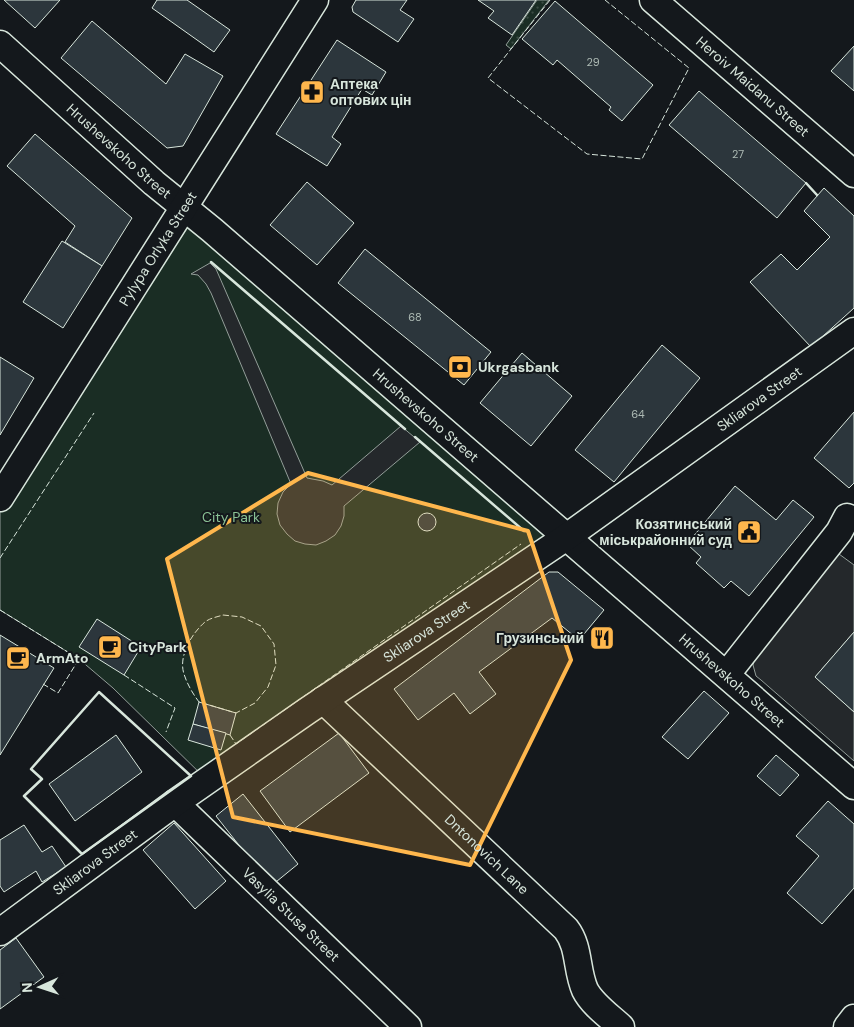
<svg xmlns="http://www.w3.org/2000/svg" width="854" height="1027" viewBox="0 0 854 1027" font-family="'DM Sans',sans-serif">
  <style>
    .grass { fill: url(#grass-dots); stroke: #939e99 }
    .park { fill: #1a2d24; stroke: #939e99 }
    .parking { fill: #24282b; stroke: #939e99 }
    .building { fill: #2c363c; stroke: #d8e6dc }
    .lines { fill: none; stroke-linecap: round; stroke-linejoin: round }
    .minor-casing { stroke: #d8e6dc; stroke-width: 29 }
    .minor { stroke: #14181c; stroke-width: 26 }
    .fence { stroke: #d8e6dc; stroke-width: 1; stroke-dasharray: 6 2.5; stroke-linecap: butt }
    .wall { stroke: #d8e6dc; stroke-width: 2.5 }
    .marked { fill: #ffb74d; fill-opacity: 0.2; stroke: #ffb74d; stroke-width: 4; stroke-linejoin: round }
    .labels { text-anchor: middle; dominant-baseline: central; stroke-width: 4; stroke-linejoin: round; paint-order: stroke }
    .number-label { font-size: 11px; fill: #adbab4 }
    .poi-label { font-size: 14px; font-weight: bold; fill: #d8e6dc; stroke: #14181c; text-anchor: start }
    .street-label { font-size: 14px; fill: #d8e6dc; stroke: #14181c }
    .park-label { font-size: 14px; fill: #8ac095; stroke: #14181c }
  </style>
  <defs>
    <pattern id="grass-dots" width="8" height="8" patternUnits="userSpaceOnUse" patternTransform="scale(1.25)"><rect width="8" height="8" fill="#1a2d24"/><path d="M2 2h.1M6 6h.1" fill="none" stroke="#3b4b43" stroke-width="1.8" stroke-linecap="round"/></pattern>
  </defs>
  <rect width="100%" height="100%" fill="#14181c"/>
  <!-- grass -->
  <path class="grass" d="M 537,0 L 549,0 L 511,49 L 506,45 Z"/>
  <!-- park -->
  <path class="park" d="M 184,207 L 568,536 L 208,781 L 113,688 L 79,659 L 0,610 L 0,498 Z"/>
  <!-- parking -->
  <g class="parking">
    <path d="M 210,263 L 216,269 L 307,478 L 323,481 L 332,485 L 401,426 L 420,442 L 344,506 L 344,516 L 341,526 L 335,535 L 326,541 L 316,545 L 305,544 L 295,541 L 287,534 L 280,525 L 277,514 L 278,503 L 283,492 L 291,484 L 211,293 L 206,284 L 198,275 L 191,274 Z"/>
    <path d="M 839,554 L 854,565 L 854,632 L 815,677 L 854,712 L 854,761 L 761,680 L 756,676 L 753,665 L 754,660 L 835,555 Z"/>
  </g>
  <!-- building -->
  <g class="building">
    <path d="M 4,0 L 60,0 L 35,28 Z"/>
    <path d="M 157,0 L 187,0 L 230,30 L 214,52 L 152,8 Z"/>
    <path d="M 356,0 L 407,0 L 400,10 L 414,19 L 398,42 L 353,12 L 352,7 Z"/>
    <path d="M 478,0 L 536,0 L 512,35 L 488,18 L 494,11 Z"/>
    <path d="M 555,1 L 653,85 L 622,121 L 609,110 L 611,107 L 557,60 L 553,65 L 522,39 Z"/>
    <path d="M 92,21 L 166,84 L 185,54 L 223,76 L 183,146 L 167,148 L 61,58 Z"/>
    <path d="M 337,40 L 386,72 L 372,95 L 362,89 L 332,137 L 341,144 L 327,166 L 276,134 Z"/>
    <path d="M 854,46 L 854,91 L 831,71 Z"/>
    <path d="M 699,91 L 806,183 L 777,218 L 669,125 Z"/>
    <path d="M 35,134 L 132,218 L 102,266 L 65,242 L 75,226 L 7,166 Z"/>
    <path d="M 307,182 L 354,223 L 317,265 L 270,225 Z"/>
    <path d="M 824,188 L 854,216 L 854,308 L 811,347 L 750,282 L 781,254 L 797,270 L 830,237 L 804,211 Z"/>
    <path d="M 62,241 L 102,266 L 63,328 L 23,302 Z"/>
    <path d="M 365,249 L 491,352 L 464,385 L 338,283 Z"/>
    <path d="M 662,345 L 700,378 L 614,482 L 575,450 Z"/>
    <path d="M 522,353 L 572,396 L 531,446 L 480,403 Z"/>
    <path d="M 0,357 L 34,378 L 0,435 Z"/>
    <path d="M 854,412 L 854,483 L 849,488 L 814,458 Z"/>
    <path d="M 735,486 L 776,520 L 793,500 L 814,517 L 749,596 L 731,581 L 724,588 L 696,563 L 701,557 L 687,544 Z"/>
    <circle cx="427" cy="522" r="9"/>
    <path d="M 549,572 L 558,572 L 604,610 L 579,640 L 552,618 L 479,672 L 496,694 L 470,714 L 454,693 L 418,720 L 394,689 Z"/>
    <path d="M 97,619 L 141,647 L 124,675 L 79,647 Z"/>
    <path d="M 854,632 L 854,712 L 815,677 Z"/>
    <path d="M 0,635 L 54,668 L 0,755 Z"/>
    <path d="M 704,691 L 729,713 L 688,759 L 662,737 Z"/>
    <path d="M 199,702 L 236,713 L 230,735 L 193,724 Z"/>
    <path d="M 193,724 L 226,733 L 221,750 L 188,740 Z"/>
    <path d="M 339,733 L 369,773 L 290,832 L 260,791 Z"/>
    <path d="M 116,735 L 142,772 L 75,821 L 49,784 Z"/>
    <path d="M 776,755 L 799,775 L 780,796 L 757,776 Z"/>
    <path d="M 243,794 L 298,864 L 271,886 L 216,816 Z"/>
    <path d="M 828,801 L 854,824 L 854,888 L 822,924 L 787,893 L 819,856 L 796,836 Z"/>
    <path d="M 174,823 L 226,881 L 195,909 L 143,850 Z"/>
    <path d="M 24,825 L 42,852 L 52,846 L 66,867 L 42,882 L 36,871 L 4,892 L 0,886 L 0,840 Z"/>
    <path d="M 16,938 L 44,977 L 0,1009 L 0,950 Z"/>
  </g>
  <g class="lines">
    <defs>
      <g id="minor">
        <path id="s1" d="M 653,0 L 854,174"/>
        <path id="s2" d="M 0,44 L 154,183 L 212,230 L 854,786"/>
        <path id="s3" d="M 0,498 L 315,0"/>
        <path d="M 727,674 L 839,532 L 847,517"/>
        <path id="s4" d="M 323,700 L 566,929 C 580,947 576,970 585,990 C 592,1004 609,1016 621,1027"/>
        <path id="s5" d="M 175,803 L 408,1027"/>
        <path id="s6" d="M 0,932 L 175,803 L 307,711 L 568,536 L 854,331"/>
        <path d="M 847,1027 L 854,1018"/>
      </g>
    </defs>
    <!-- minor casing -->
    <use href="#minor" class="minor-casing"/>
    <!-- minor -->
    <use href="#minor" class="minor"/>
    <!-- fence -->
    <g class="fence">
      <path d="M 550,0 L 488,78 L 587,154 L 642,159 L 689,68 L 605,0"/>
      <path d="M 0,558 L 94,413"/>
      <path d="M 0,610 L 79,659 L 58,693 L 43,684"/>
      <path d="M 223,615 L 242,617 L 261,626 L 274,644 L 276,665 L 268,687 L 255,703 L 236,713 L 199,702 C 193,694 187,684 184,674 C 178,656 192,633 205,622 C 210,618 217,617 223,615 Z"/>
      <path d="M 124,675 L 175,708 L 166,732"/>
      <path d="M 230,735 L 236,744 L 521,544"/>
    </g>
    <!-- wall -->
    <g class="wall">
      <path d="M 806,183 L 817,195"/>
      <path d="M 211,262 L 405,429"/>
      <path d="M 415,437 L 524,531"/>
      <path d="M 99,692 L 191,776 L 82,854 L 24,796 L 42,779 L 31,769 Z"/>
    </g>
  </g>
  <!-- marked area -->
  <path class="marked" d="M 308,473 L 528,531 L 571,660 L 470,865 L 233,817 L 167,559 Z"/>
  <!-- icons -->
  <defs>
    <symbol id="pharmacy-square" viewBox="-11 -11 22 22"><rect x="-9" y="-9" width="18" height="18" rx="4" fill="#ffb74d" stroke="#14181c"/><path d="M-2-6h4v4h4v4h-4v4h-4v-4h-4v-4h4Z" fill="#111"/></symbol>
    <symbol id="bank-square" viewBox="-11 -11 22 22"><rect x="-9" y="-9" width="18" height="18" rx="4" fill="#ffb74d" stroke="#14181c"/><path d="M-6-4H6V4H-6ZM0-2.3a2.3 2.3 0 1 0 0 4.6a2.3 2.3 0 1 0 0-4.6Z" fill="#111"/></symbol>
    <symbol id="civic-square" viewBox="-11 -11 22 22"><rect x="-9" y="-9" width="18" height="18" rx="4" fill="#ffb74d" stroke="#14181c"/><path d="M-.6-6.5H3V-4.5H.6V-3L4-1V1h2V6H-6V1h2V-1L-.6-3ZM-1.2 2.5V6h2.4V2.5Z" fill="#111"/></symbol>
    <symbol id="restaurant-square" viewBox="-11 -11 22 22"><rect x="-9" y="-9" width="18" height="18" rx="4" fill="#ffb74d" stroke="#14181c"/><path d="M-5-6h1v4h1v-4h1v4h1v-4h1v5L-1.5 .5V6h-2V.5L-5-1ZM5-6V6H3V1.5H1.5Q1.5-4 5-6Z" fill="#111"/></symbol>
    <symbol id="cafe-square" viewBox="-11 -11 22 22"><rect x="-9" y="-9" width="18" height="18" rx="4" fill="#ffb74d" stroke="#14181c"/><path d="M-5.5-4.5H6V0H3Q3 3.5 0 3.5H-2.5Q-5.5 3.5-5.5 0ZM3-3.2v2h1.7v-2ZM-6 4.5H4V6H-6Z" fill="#111"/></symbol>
  </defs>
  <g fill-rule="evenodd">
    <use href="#pharmacy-square" x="298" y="78" width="28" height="28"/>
    <use href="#bank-square" x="446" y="353" width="28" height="28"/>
    <use href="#civic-square" x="735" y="518" width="28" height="28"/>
    <use href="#restaurant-square" x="588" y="624" width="28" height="28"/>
    <use href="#cafe-square" x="96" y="633" width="28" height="28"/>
    <use href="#cafe-square" x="4" y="644" width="28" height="28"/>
  </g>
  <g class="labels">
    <!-- number labels -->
    <g class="number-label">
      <text x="593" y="62">29</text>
      <text x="738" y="154">27</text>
      <text x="415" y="317">68</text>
      <text x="638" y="414">64</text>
    </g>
    <!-- poi labels -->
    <g class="poi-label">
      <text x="330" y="84">Аптека<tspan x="330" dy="16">оптових цін</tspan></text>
      <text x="478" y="367">Ukrgasbank</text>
      <text x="732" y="524" text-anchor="end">Козятинський<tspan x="732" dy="16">міськрайонний суд</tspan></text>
      <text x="584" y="638" text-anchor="end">Грузинський</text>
      <text x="128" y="647">CityPark</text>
      <text x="36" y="658">ArmAto</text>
    </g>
    <!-- street labels -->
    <g class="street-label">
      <text stroke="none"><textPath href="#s1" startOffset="132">Heroiv Maidanu Street</textPath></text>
      <text stroke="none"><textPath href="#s2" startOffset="160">Hrushevskoho Street</textPath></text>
      <text stroke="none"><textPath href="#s3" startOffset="295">Pylypa Orlyka Street</textPath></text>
      <text stroke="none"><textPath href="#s6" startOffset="928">Skliarova Street</textPath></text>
      <text stroke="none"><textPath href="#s2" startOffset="565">Hrushevskoho Street</textPath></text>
      <text stroke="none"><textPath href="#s6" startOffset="522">Skliarova Street</textPath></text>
      <text stroke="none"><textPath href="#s2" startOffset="970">Hrushevskoho Street</textPath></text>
      <text stroke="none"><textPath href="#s4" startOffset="225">Dntonovich Lane</textPath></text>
      <text stroke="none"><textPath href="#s6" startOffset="118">Skliarova Street</textPath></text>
      <text stroke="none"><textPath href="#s5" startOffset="161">Vasylia Stusa Street</textPath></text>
    </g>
    <!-- park labels -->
    <g class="park-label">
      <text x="231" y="517">City Park</text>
    </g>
  </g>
  <!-- north arrow -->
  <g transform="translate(40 987) rotate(267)" stroke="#14181c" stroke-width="4" paint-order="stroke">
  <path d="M0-4L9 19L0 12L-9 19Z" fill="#d8e6dc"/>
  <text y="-8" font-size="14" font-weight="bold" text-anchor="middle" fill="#d8e6dc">N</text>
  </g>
</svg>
